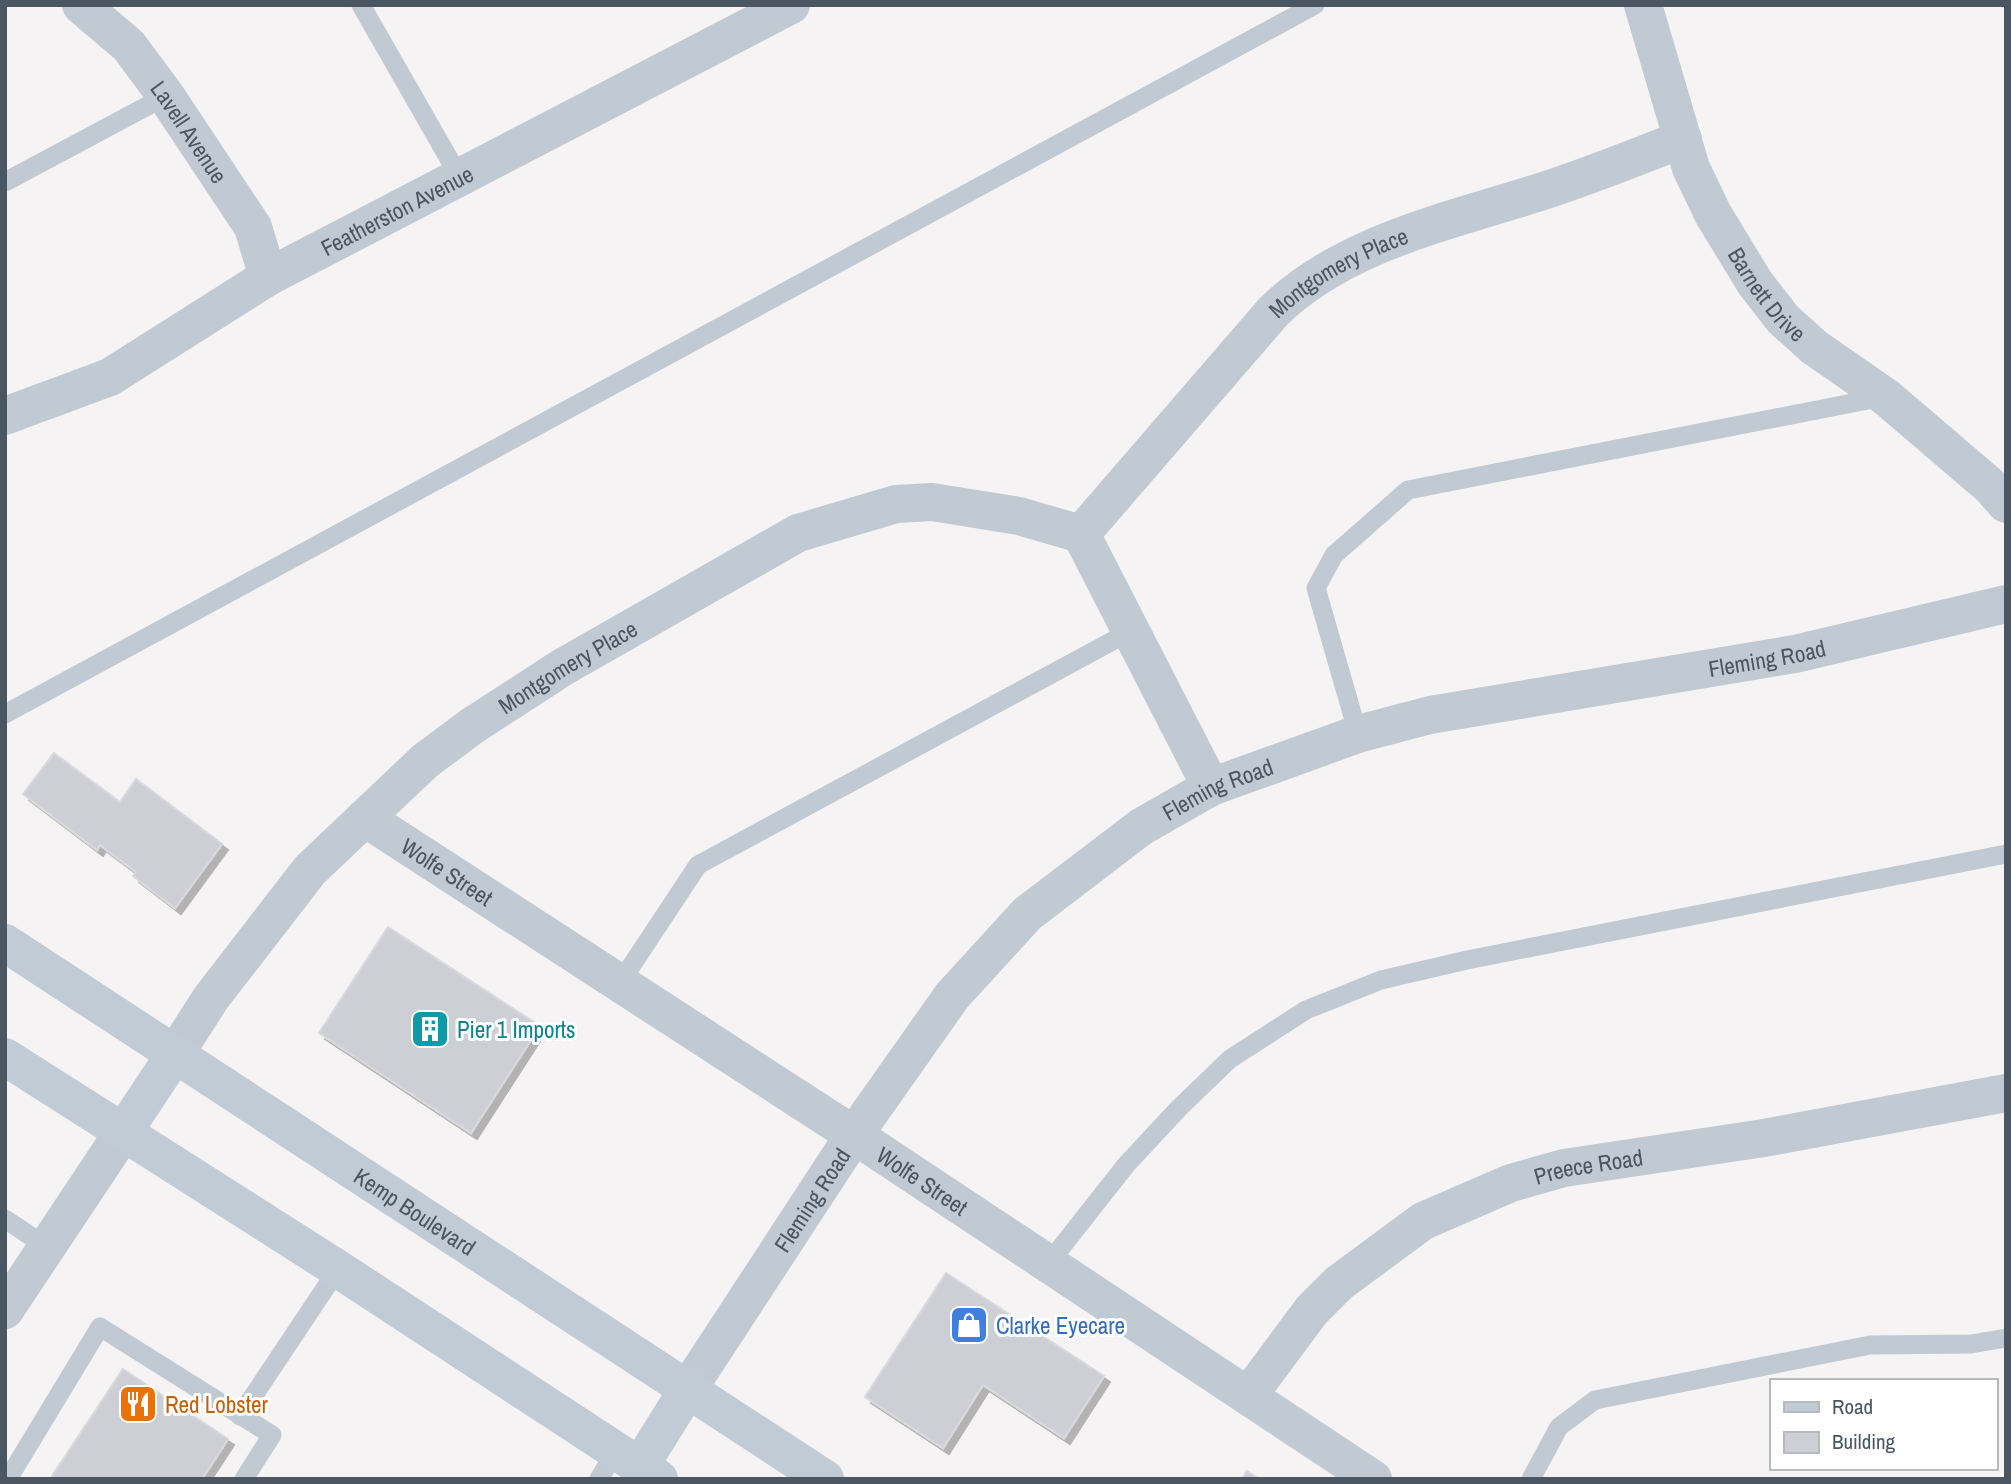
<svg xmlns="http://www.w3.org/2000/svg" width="2011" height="1484" viewBox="0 0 2011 1484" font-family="'Archivo Narrow',sans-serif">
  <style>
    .building { fill: #cdcfd5; stroke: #d7d9de; stroke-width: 2; filter: url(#shadow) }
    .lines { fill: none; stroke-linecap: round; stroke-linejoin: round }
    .lane { stroke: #c1cad2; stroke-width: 19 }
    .street { stroke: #c1cad2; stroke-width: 38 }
    .secondary { stroke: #c1cbd6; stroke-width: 38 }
    .labels { text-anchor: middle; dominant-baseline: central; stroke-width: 6; stroke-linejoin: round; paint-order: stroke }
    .street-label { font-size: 23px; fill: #4a5661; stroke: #fff }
    .culture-label { font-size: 23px; fill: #0d838f; stroke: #fff; text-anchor: start }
    .shop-label { font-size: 23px; fill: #366cbe; stroke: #fff; text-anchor: start }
    .food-label { font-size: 23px; fill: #c56008; stroke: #fff; text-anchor: start }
  </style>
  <defs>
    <filter id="shadow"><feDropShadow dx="6" dy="6" stdDeviation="0" flood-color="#0004"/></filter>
  </defs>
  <rect width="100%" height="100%" fill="#f5f3f3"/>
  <!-- building -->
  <g class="building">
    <path d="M 54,753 L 120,802 L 136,779 L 222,844 L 175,908 L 133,876 L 136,872 L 100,845 L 97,850 L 23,794 Z"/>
    <path d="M 388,927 L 540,1026 L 471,1133 L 319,1033 Z"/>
    <path d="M 946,1273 L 1104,1376 L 1064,1438 L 983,1385 L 943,1448 L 865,1397 Z"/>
    <path d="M 123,1369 L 228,1439 L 202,1479 L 56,1479 L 52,1476 Z"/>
    <path d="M 1247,1471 L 1259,1479 L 1242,1479 Z"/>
  </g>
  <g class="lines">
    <!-- lane -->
    <g class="lane">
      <path d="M 361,5 L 460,178"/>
      <path d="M 5,182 L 166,96"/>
      <path d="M 5,714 L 1315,5"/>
      <path d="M 1358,734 L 1316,588 L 1334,555 L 1408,490 L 1883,397"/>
      <path d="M 620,983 L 698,865 L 1131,631"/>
      <path d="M 5,1219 L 47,1247"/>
      <path d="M 1048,1264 L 1126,1165 L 1179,1108 L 1230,1059 L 1306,1010 L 1381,980 L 1467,960 L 2006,854"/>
      <path d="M 240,1416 L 338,1269"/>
      <path d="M 8,1479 L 100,1327 L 272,1435 L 244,1479"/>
      <path d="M 599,1479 L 616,1451"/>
      <path d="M 1531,1479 L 1559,1427 L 1595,1400 L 1870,1345 L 1971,1344 L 2006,1338"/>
    </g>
    <!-- street -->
    <g class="street">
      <path id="s1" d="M 81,5 L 129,46 L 166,96 L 253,227 L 268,277"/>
      <path id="s2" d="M 1643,5 L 1691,168 L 1713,214 L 1755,283 L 1783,319 L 1814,347 L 1886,397 L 1990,486 L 2006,504"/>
      <path id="s3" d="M 5,416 L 110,377 L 268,277 L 791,5"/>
      <path d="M 1081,534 L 1211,787"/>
      <path id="s4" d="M 365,818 L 854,1135 L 1373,1479"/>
      <path id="s5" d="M 175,1054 L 211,998 L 310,870 L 425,761 L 472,726 L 563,667 L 798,533 L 896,504 L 932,502 L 1019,516 L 1081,534 L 1273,312 C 1344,242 1451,221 1543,191 C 1590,176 1636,157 1683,139"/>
      <path d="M 5,1310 L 124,1131"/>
      <path id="s6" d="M 688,1389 L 854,1135 L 952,996 L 1027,914 L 1141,827 L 1211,787 L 1358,734 L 1430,715 L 1795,654 L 2006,604"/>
      <path id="s7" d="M 1248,1396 L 1312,1310 L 1339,1283 L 1423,1221 L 1511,1183 L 1564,1168 L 1764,1138 L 2006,1093"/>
    </g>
    <!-- secondary -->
    <g class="secondary">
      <path id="s8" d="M 5,943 L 825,1479"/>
      <path d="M 5,1057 L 338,1269 L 659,1479"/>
      <path d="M 124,1131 L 175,1054"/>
      <path d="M 640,1466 L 688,1389"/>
    </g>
  </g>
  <!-- icons -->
  <defs>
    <symbol id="building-square" viewBox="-11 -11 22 22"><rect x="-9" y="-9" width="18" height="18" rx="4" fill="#0f9aa8" stroke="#fff"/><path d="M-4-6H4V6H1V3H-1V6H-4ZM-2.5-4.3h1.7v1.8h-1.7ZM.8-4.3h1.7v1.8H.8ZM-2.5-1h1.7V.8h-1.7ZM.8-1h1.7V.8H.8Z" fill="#fff"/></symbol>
    <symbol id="shop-square" viewBox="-11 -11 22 22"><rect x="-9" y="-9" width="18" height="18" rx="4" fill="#3f7fe0" stroke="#fff"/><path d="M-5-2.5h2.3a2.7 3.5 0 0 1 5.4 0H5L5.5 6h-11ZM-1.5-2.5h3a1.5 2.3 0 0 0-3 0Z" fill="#fff"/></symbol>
    <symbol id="restaurant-square" viewBox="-11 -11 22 22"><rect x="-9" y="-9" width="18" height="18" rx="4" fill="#e8710a" stroke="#fff"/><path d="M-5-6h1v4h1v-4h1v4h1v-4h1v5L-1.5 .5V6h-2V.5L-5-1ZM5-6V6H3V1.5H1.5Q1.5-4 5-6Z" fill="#fff"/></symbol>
  </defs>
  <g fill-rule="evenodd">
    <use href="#building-square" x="408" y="1007" width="44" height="44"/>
    <use href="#shop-square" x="947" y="1303" width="44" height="44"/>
    <use href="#restaurant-square" x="116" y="1382" width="44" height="44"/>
  </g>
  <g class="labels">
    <!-- street labels -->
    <g class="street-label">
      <text stroke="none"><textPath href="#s1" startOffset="168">Lavell Avenue</textPath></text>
      <text stroke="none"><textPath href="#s3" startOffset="444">Featherston Avenue</textPath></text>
      <text stroke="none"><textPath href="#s5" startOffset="1486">Montgomery Place</textPath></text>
      <text stroke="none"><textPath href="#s2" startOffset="318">Barnett Drive</textPath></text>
      <text stroke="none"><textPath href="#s6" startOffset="1381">Fleming Road</textPath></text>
      <text stroke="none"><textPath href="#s5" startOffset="558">Montgomery Place</textPath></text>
      <text stroke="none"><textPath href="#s6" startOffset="814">Fleming Road</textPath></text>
      <text stroke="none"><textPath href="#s4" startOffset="98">Wolfe Street</textPath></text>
      <text stroke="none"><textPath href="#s7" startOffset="425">Preece Road</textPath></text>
      <text stroke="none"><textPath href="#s4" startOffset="665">Wolfe Street</textPath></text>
      <text stroke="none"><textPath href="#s6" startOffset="226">Fleming Road</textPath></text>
      <text stroke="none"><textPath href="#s8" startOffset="490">Kemp Boulevard</textPath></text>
    </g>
    <!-- culture labels -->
    <g class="culture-label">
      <text x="457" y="1029">Pier 1 Imports</text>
    </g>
    <!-- shop labels -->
    <g class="shop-label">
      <text x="996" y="1325">Clarke Eyecare</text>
    </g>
    <!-- food labels -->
    <g class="food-label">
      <text x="165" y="1404">Red Lobster</text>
    </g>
  </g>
  <!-- border -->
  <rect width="2011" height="1484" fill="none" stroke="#4a5661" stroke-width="14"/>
  <!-- legend -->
  <rect x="1770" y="1379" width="228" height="91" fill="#ffffff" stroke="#b7bbc0" stroke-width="2"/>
  <rect x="1784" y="1402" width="35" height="10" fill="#c1cbd6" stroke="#b7bbc0" stroke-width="2"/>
  <text x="1832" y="1414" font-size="21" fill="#4a5661">Road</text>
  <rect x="1784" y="1432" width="35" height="21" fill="#cdcfd5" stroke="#b7bbc0" stroke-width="2"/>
  <text x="1832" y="1449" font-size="21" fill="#4a5661">Building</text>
</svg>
